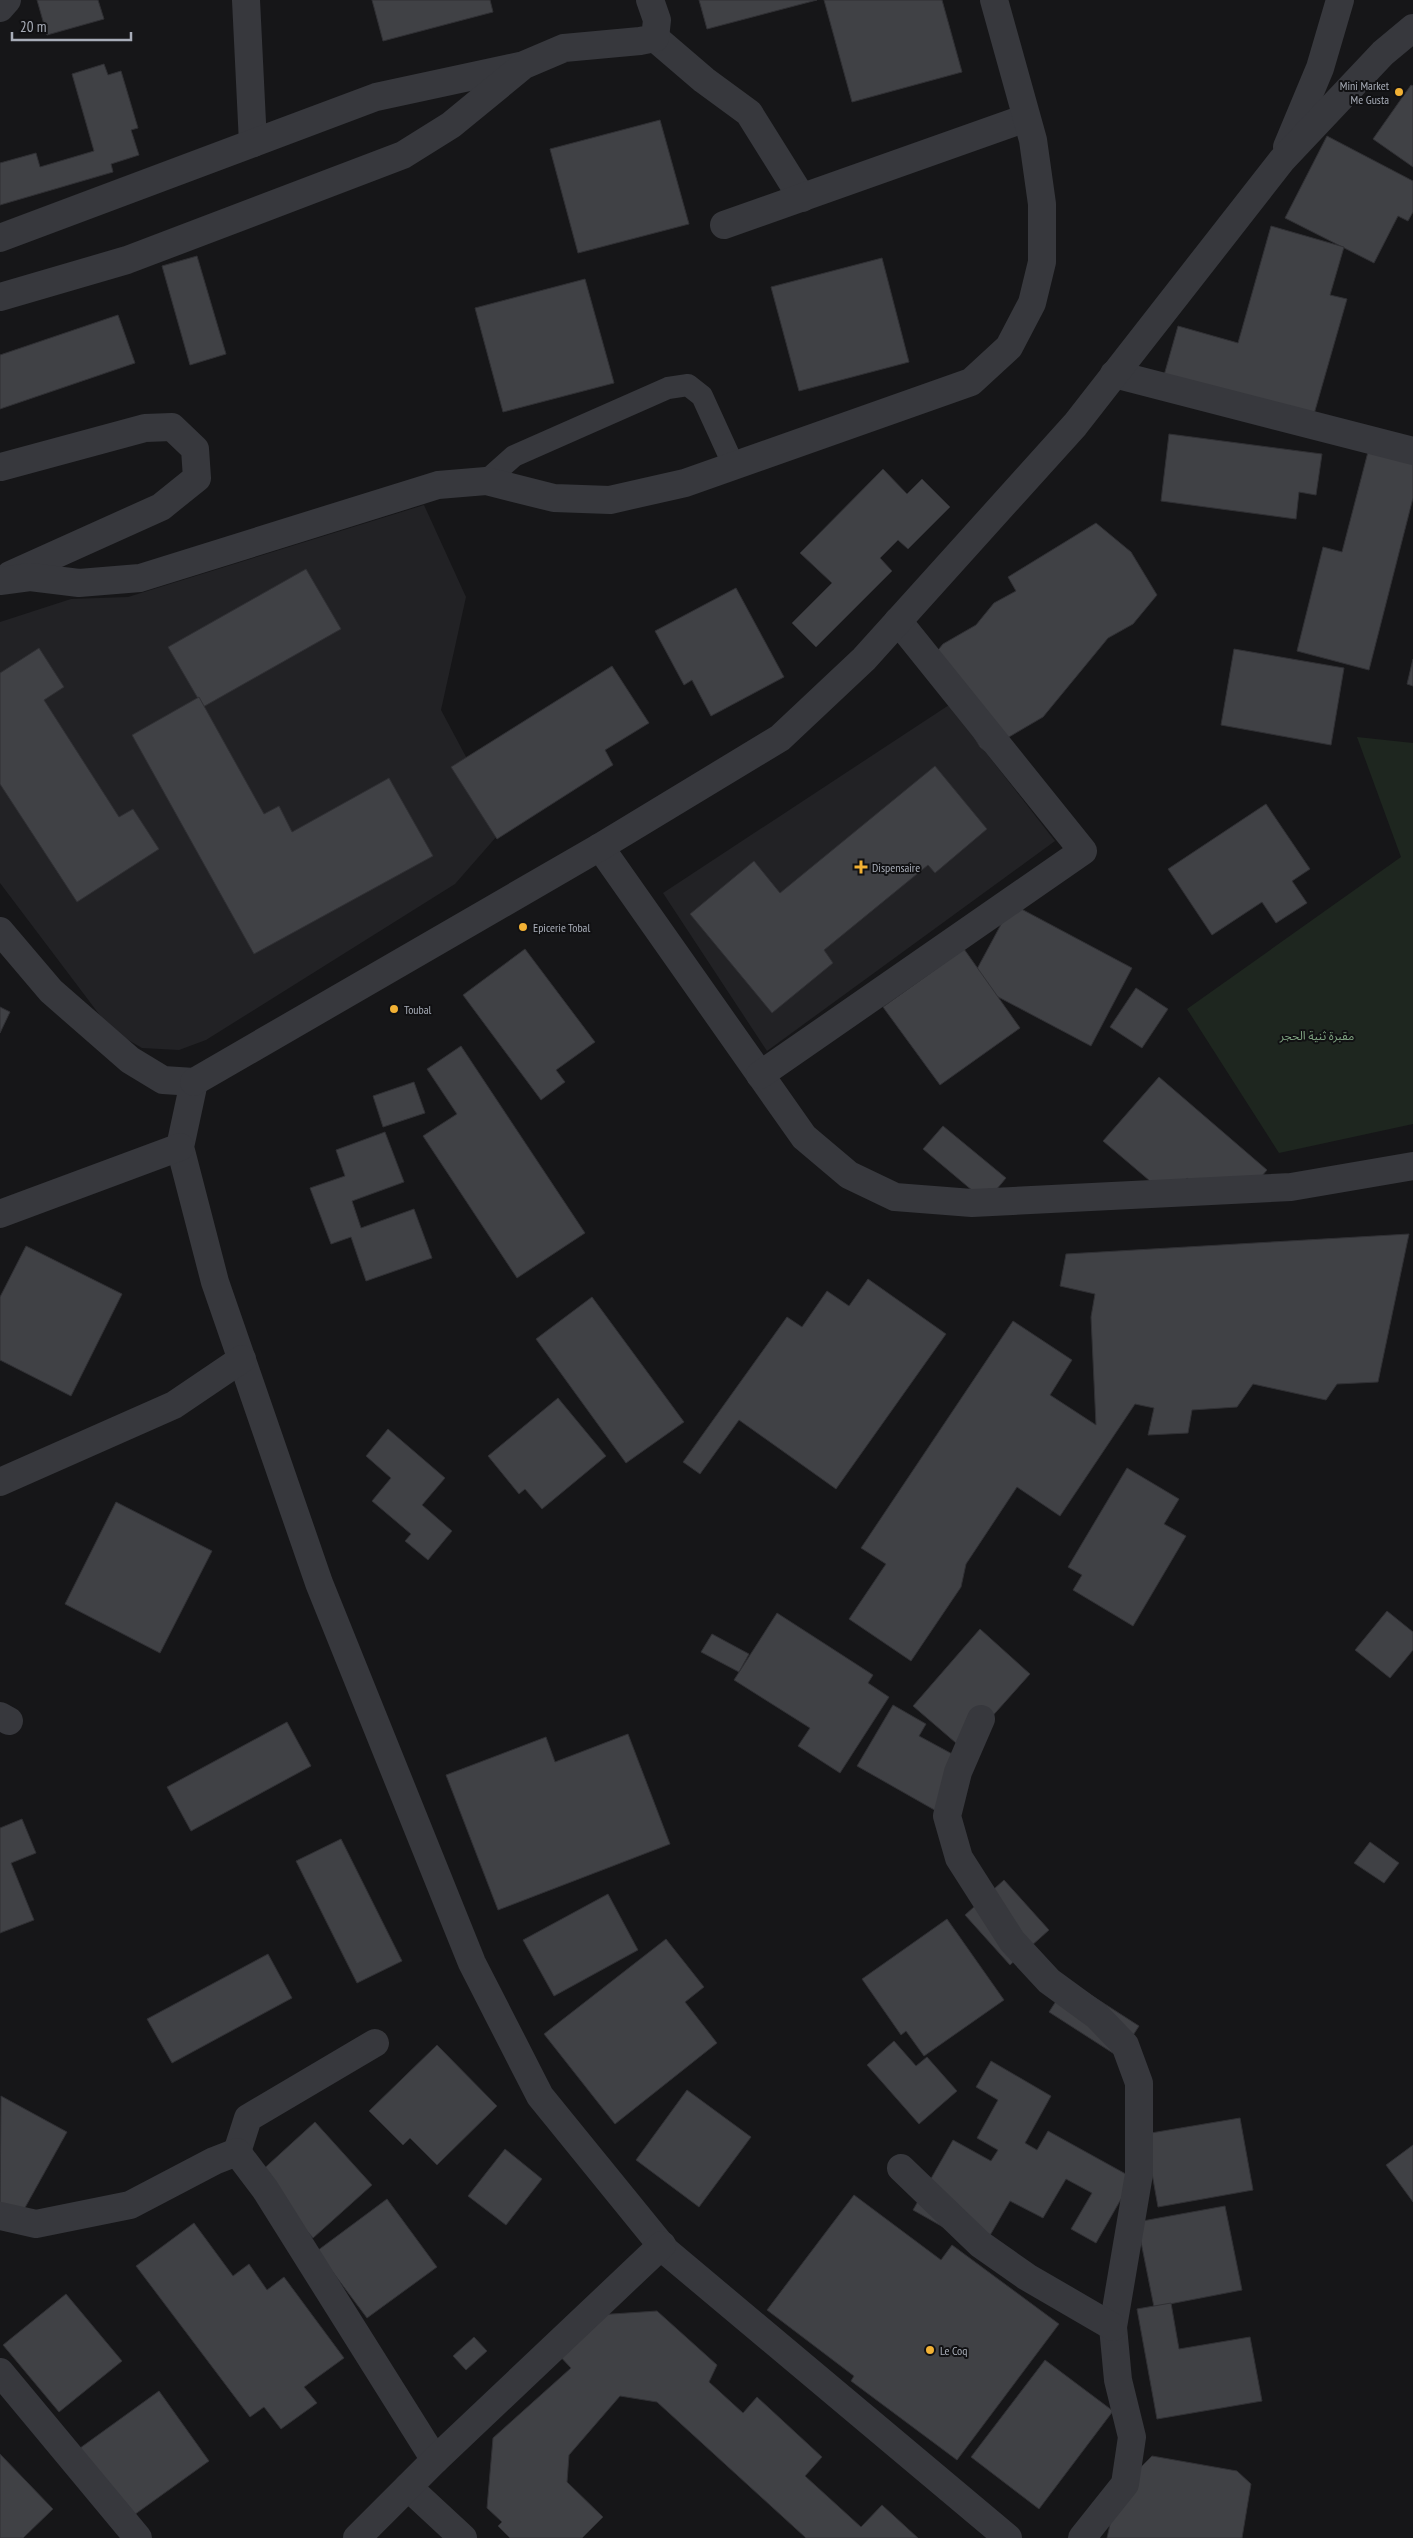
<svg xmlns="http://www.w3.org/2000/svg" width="1413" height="2538" viewBox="0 0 1413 2538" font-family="'PT Sans Narrow','Noto Sans Arabic',sans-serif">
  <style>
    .built { fill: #222225 }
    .green { fill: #1e261f }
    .building { fill: #404145; stroke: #303034 }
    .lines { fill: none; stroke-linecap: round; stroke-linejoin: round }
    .service { stroke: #37383d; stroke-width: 22 }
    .minor { stroke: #37383d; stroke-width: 28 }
    .poi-dot { fill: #f2b134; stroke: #111113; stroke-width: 2 }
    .labels { text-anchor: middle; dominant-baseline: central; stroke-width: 4; stroke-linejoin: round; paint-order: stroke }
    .poi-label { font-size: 12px; fill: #a8adb8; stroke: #111113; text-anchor: start }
    .park-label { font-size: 12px; fill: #7fa381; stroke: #111113 }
  </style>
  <rect width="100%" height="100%" fill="#161618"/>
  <!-- built -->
  <g class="built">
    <path d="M 424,505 L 466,597 L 441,710 L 504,828 L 455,884 L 206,1040 L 179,1050 L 142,1048 L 111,1030 L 0,883 L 0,622 L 71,599 L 128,597 Z"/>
    <path d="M 949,705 L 1055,841 L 767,1051 L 663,893 Z"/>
  </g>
  <!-- green -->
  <path class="green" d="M 1357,737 L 1413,743 L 1413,1124 L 1279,1153 L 1187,1009 L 1401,857 Z"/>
  <!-- building -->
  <g class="building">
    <path d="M 37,0 L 98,0 L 104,19 L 47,35 Z"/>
    <path d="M 372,0 L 490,0 L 493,12 L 383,41 Z"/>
    <path d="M 699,0 L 817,0 L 707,29 Z"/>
    <path d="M 824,0 L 942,0 L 962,72 L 852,102 Z"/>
    <path d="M 104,64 L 108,75 L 121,71 L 138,128 L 131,130 L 139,155 L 111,164 L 113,172 L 0,205 L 0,163 L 36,153 L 40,167 L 94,151 L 72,74 Z"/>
    <path d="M 1411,85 L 1413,86 L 1413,167 L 1373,139 Z"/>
    <path d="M 660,120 L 689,224 L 578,253 L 550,149 Z"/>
    <path d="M 1327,136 L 1413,181 L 1413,212 L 1408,221 L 1398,216 L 1374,263 L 1285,218 Z"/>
    <path d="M 1271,226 L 1344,247 L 1330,295 L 1347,299 L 1310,428 L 1161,386 L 1178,326 L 1238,343 Z"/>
    <path d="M 197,256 L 226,354 L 190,365 L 162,266 Z"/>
    <path d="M 882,258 L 909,362 L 799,391 L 771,287 Z"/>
    <path d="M 585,279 L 614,383 L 503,412 L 475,308 Z"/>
    <path d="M 118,315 L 135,363 L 0,409 L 0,355 Z"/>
    <path d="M 1169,434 L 1322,454 L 1316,495 L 1299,492 L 1296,519 L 1161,501 Z"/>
    <path d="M 1369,448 L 1413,459 L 1413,498 L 1369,670 L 1297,651 L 1323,547 L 1342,552 Z"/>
    <path d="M 883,469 L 907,494 L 922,479 L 950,507 L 908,549 L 898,540 L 880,558 L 892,571 L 816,647 L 792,623 L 832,583 L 800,553 Z"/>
    <path d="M 1096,523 L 1131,552 L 1157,595 L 1133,624 L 1108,638 L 1043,717 L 985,751 L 980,747 L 929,661 L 943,644 L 976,625 L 994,603 L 1016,591 L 1008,577 Z"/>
    <path d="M 306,569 L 341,629 L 203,707 L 168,647 Z"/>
    <path d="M 736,588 L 784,677 L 711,716 L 692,680 L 684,685 L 655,631 Z"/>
    <path d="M 39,648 L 64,687 L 44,700 L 119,817 L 133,809 L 159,849 L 77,902 L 0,784 L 0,673 Z"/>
    <path d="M 1234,649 L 1344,668 L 1331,745 L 1221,725 Z"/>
    <path d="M 1413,659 L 1413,686 L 1407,684 Z"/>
    <path d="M 612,666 L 649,723 L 605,750 L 613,765 L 497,839 L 451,767 Z"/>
    <path d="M 199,697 L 264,814 L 279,806 L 292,832 L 389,778 L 433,856 L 254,954 L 132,735 Z"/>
    <path d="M 935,766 L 987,829 L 935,873 L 928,865 L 824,950 L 833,963 L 772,1013 L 690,914 L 754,861 L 780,893 Z"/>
    <path d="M 1266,804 L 1310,869 L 1292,881 L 1307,903 L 1276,923 L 1262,902 L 1212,935 L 1168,869 Z"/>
    <path d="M 1012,904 L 1132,968 L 1091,1046 L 970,982 Z"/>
    <path d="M 525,949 L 595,1042 L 556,1070 L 565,1082 L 541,1100 L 463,995 Z"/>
    <path d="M 964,949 L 1020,1028 L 940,1085 L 883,1007 Z"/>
    <path d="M 1136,988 L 1168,1009 L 1142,1048 L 1110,1027 Z"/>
    <path d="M 0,1007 L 10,1012 L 0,1033 Z"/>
    <path d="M 461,1046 L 585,1233 L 517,1278 L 423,1136 L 457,1114 L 427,1069 Z"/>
    <path d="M 1159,1077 L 1267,1170 L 1243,1198 L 1210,1198 L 1187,1178 L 1170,1198 L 1103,1141 Z"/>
    <path d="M 414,1082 L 425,1113 L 383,1127 L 373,1096 Z"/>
    <path d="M 943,1126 L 1006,1178 L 986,1202 L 923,1149 Z"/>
    <path d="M 385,1132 L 404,1182 L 352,1201 L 361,1228 L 414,1209 L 432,1258 L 366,1281 L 351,1237 L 331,1244 L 310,1188 L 345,1176 L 336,1150 Z"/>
    <path d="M 1409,1234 L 1378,1382 L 1337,1384 L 1326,1400 L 1253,1384 L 1237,1407 L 1192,1410 L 1188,1433 L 1148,1435 L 1154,1408 L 1135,1404 L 1060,1516 L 1017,1487 L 966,1564 L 961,1587 L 911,1661 L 849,1619 L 886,1564 L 861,1548 L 1013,1321 L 1072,1360 L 1050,1395 L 1096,1425 L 1091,1317 L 1095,1294 L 1060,1286 L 1066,1254 Z"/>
    <path d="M 26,1246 L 122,1294 L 71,1396 L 0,1360 L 0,1297 Z"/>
    <path d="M 868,1279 L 946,1334 L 836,1489 L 739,1420 L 700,1474 L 683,1462 L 787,1317 L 802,1327 L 827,1291 L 849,1306 Z"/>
    <path d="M 592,1297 L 684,1422 L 626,1463 L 536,1339 Z"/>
    <path d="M 558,1398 L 606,1456 L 542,1509 L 525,1489 L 519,1494 L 488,1456 Z"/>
    <path d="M 388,1429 L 445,1478 L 422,1505 L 452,1531 L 428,1560 L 405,1541 L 411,1534 L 372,1501 L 391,1478 L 366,1456 Z"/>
    <path d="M 1127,1468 L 1179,1499 L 1164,1524 L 1186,1536 L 1133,1626 L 1073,1590 L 1082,1575 L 1068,1567 Z"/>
    <path d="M 116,1502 L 212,1551 L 160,1653 L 65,1604 Z"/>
    <path d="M 1387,1611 L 1413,1632 L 1413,1650 L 1390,1678 L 1355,1650 Z"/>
    <path d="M 777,1613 L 873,1675 L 868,1683 L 889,1697 L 840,1773 L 798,1746 L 810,1728 L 734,1680 Z"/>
    <path d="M 980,1629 L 1030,1674 L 963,1749 L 913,1706 Z"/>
    <path d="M 712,1634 L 749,1654 L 739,1672 L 701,1652 Z"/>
    <path d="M 893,1705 L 926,1724 L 919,1736 L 967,1762 L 938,1812 L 857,1766 Z"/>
    <path d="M 287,1722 L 311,1766 L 191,1831 L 167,1787 Z"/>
    <path d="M 628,1734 L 670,1844 L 498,1910 L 446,1775 L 546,1737 L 555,1762 Z"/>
    <path d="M 22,1819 L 36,1853 L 11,1863 L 34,1920 L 0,1933 L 0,1828 Z"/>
    <path d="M 341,1839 L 402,1961 L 357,1983 L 296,1861 Z"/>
    <path d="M 1370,1842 L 1399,1863 L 1384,1883 L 1354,1863 Z"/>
    <path d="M 1004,1880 L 1049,1930 L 1010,1965 L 965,1915 Z"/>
    <path d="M 608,1894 L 638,1950 L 554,1996 L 523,1940 Z"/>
    <path d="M 947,1919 L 1004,2000 L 924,2056 L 906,2031 L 901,2035 L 862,1979 Z"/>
    <path d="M 666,1939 L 704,1987 L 685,2002 L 717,2043 L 615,2124 L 544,2034 Z"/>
    <path d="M 268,1954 L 292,1998 L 172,2063 L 147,2019 Z"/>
    <path d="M 1069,1981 L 1139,2026 L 1119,2057 L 1049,2012 Z"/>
    <path d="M 894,2041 L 916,2066 L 927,2057 L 957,2091 L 919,2124 L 867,2065 Z"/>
    <path d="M 437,2045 L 497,2106 L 437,2165 L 410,2138 L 403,2145 L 369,2111 Z"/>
    <path d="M 991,2061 L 1051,2096 L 1025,2143 L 1037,2150 L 1048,2131 L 1133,2178 L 1096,2243 L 1071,2229 L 1092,2193 L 1066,2179 L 1043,2218 L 1010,2201 L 982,2249 L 913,2210 L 953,2140 L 991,2161 L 998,2150 L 977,2138 L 998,2100 L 976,2087 Z"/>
    <path d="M 687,2090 L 751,2137 L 699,2207 L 636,2160 Z"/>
    <path d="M 1,2096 L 67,2132 L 17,2222 L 0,2212 Z"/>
    <path d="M 1240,2118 L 1253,2190 L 1158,2207 L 1145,2134 Z"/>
    <path d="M 315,2122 L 372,2185 L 313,2238 L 257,2175 Z"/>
    <path d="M 1413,2145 L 1413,2202 L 1386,2165 Z"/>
    <path d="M 505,2149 L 542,2179 L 506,2225 L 468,2196 Z"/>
    <path d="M 854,2195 L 941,2260 L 952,2245 L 1059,2324 L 957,2460 L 851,2381 L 854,2376 L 767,2310 Z"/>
    <path d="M 387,2199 L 437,2267 L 367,2318 L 317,2251 Z"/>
    <path d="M 1225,2206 L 1242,2290 L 1154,2307 L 1137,2222 Z"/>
    <path d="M 194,2223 L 233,2276 L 249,2264 L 267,2290 L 284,2277 L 344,2358 L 304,2387 L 317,2403 L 281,2429 L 264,2407 L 250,2417 L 136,2266 Z"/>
    <path d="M 66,2294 L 122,2361 L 59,2412 L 3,2345 Z"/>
    <path d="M 1171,2303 L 1179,2349 L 1250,2337 L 1262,2401 L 1157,2419 L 1137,2309 Z"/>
    <path d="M 657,2311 L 717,2365 L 709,2382 L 743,2413 L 757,2397 L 822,2457 L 805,2476 L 861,2527 L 882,2505 L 918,2538 L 806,2538 L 657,2402 L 620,2396 L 569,2455 L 567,2482 L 603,2517 L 582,2538 L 510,2538 L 498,2526 L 502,2522 L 487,2508 L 493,2438 L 571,2368 L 556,2352 L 597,2315 Z"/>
    <path d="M 474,2337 L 487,2351 L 466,2370 L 453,2356 Z"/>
    <path d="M 1045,2360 L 1113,2411 L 1039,2509 L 971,2457 Z"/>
    <path d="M 159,2391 L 209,2461 L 127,2520 L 76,2451 Z"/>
    <path d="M 0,2454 L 53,2509 L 23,2538 L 0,2538 Z"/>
    <path d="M 1152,2456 L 1237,2471 L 1251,2484 L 1242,2538 L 1107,2538 L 1112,2515 L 1135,2473 Z"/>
  </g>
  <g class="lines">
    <!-- service -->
    <path class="service" d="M 486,481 L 514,456 L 668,388 L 688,385 L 702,396 L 733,464"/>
    <!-- minor -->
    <g class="minor">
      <path d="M 246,0 L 253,143"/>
      <path d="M 0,8 L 7,0"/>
      <path d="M 655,38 L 704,80 L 749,113 L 802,198"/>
      <path d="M 1287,147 L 1320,68 L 1340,0"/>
      <path d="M 724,225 L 1026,118"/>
      <path d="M 0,238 L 376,97 L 520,66"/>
      <path d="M 0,297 L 127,260 L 403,155 L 451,125 L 524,65 L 564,48 L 640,41 L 655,38 L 657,20 L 650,0"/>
      <path d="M 1114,374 L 1413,451"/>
      <path d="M 1,467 L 145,428 L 172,427 L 195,449 L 197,478 L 161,507 L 10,575"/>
      <path d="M 0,581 L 30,577 L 79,583 L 140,578 L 438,485 L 486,481 L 554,498 L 610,500 L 685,483 L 971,382 L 1009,347 L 1032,303 L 1042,262 L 1042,204 L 1033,140 L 994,0"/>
      <path d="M 600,847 L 804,1137 L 849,1175 L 895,1197 L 972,1203 L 1291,1187 L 1413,1166"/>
      <path d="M 0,931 L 51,991 L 130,1060 L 163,1080 L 194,1082 L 180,1147 L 215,1282 L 319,1583 L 472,1963 L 540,2096 L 666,2251 L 1008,2538"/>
      <path d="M 760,1075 L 1083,851 L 898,621"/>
      <path d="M 194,1082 L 600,847 L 780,738 L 864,659 L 1075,425 L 1282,160 L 1383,53 L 1413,28"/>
      <path d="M 0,1214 L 180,1147"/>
      <path d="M 0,1482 L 174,1405 L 242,1359"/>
      <path d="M 0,1716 L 9,1721"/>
      <path d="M 981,1719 L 958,1772 L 947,1816 L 959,1858 L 1012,1941 L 1049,1981 L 1097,2016 L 1125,2045 L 1139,2083 L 1139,2174 L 1113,2327 L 1118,2380 L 1132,2437 L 1125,2484 L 1082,2538"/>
      <path d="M 237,2152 L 248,2118 L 375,2043"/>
      <path d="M 901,2168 L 980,2244 L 1027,2277 L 1113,2327"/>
      <path d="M 0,2216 L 36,2224 L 130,2205 L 214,2161 L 237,2152 L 265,2189 L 435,2460"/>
      <path d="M 0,2372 L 138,2538"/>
      <path d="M 408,2487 L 463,2538"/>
      <path d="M 357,2538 L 435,2460 L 662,2245"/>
    </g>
  </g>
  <!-- markers -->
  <g class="poi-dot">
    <circle cx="1399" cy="92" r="5"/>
    <path d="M858.5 859.5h5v5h5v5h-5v5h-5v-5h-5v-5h5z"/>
    <circle cx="523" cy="927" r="5"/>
    <circle cx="394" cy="1009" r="5"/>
    <circle cx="930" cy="2350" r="5"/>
  </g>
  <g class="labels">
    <!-- poi labels -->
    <g class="poi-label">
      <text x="1389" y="85" text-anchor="end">Mini Market<tspan x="1389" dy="14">Me Gusta</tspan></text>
      <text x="872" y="867">Dispensaire</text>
      <text x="533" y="927">Epicerie Tobal</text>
      <text x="404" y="1009">Toubal</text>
      <text x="940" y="2350">Le Coq</text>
    </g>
    <!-- park labels -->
    <g class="park-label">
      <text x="1317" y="1035">مقبرة ثنية الحجر</text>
    </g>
  </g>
  <!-- scale -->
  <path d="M12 32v8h119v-8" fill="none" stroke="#a8adb8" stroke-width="2.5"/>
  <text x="20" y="32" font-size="15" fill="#a8adb8" stroke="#111113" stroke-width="4" paint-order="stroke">20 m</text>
</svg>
